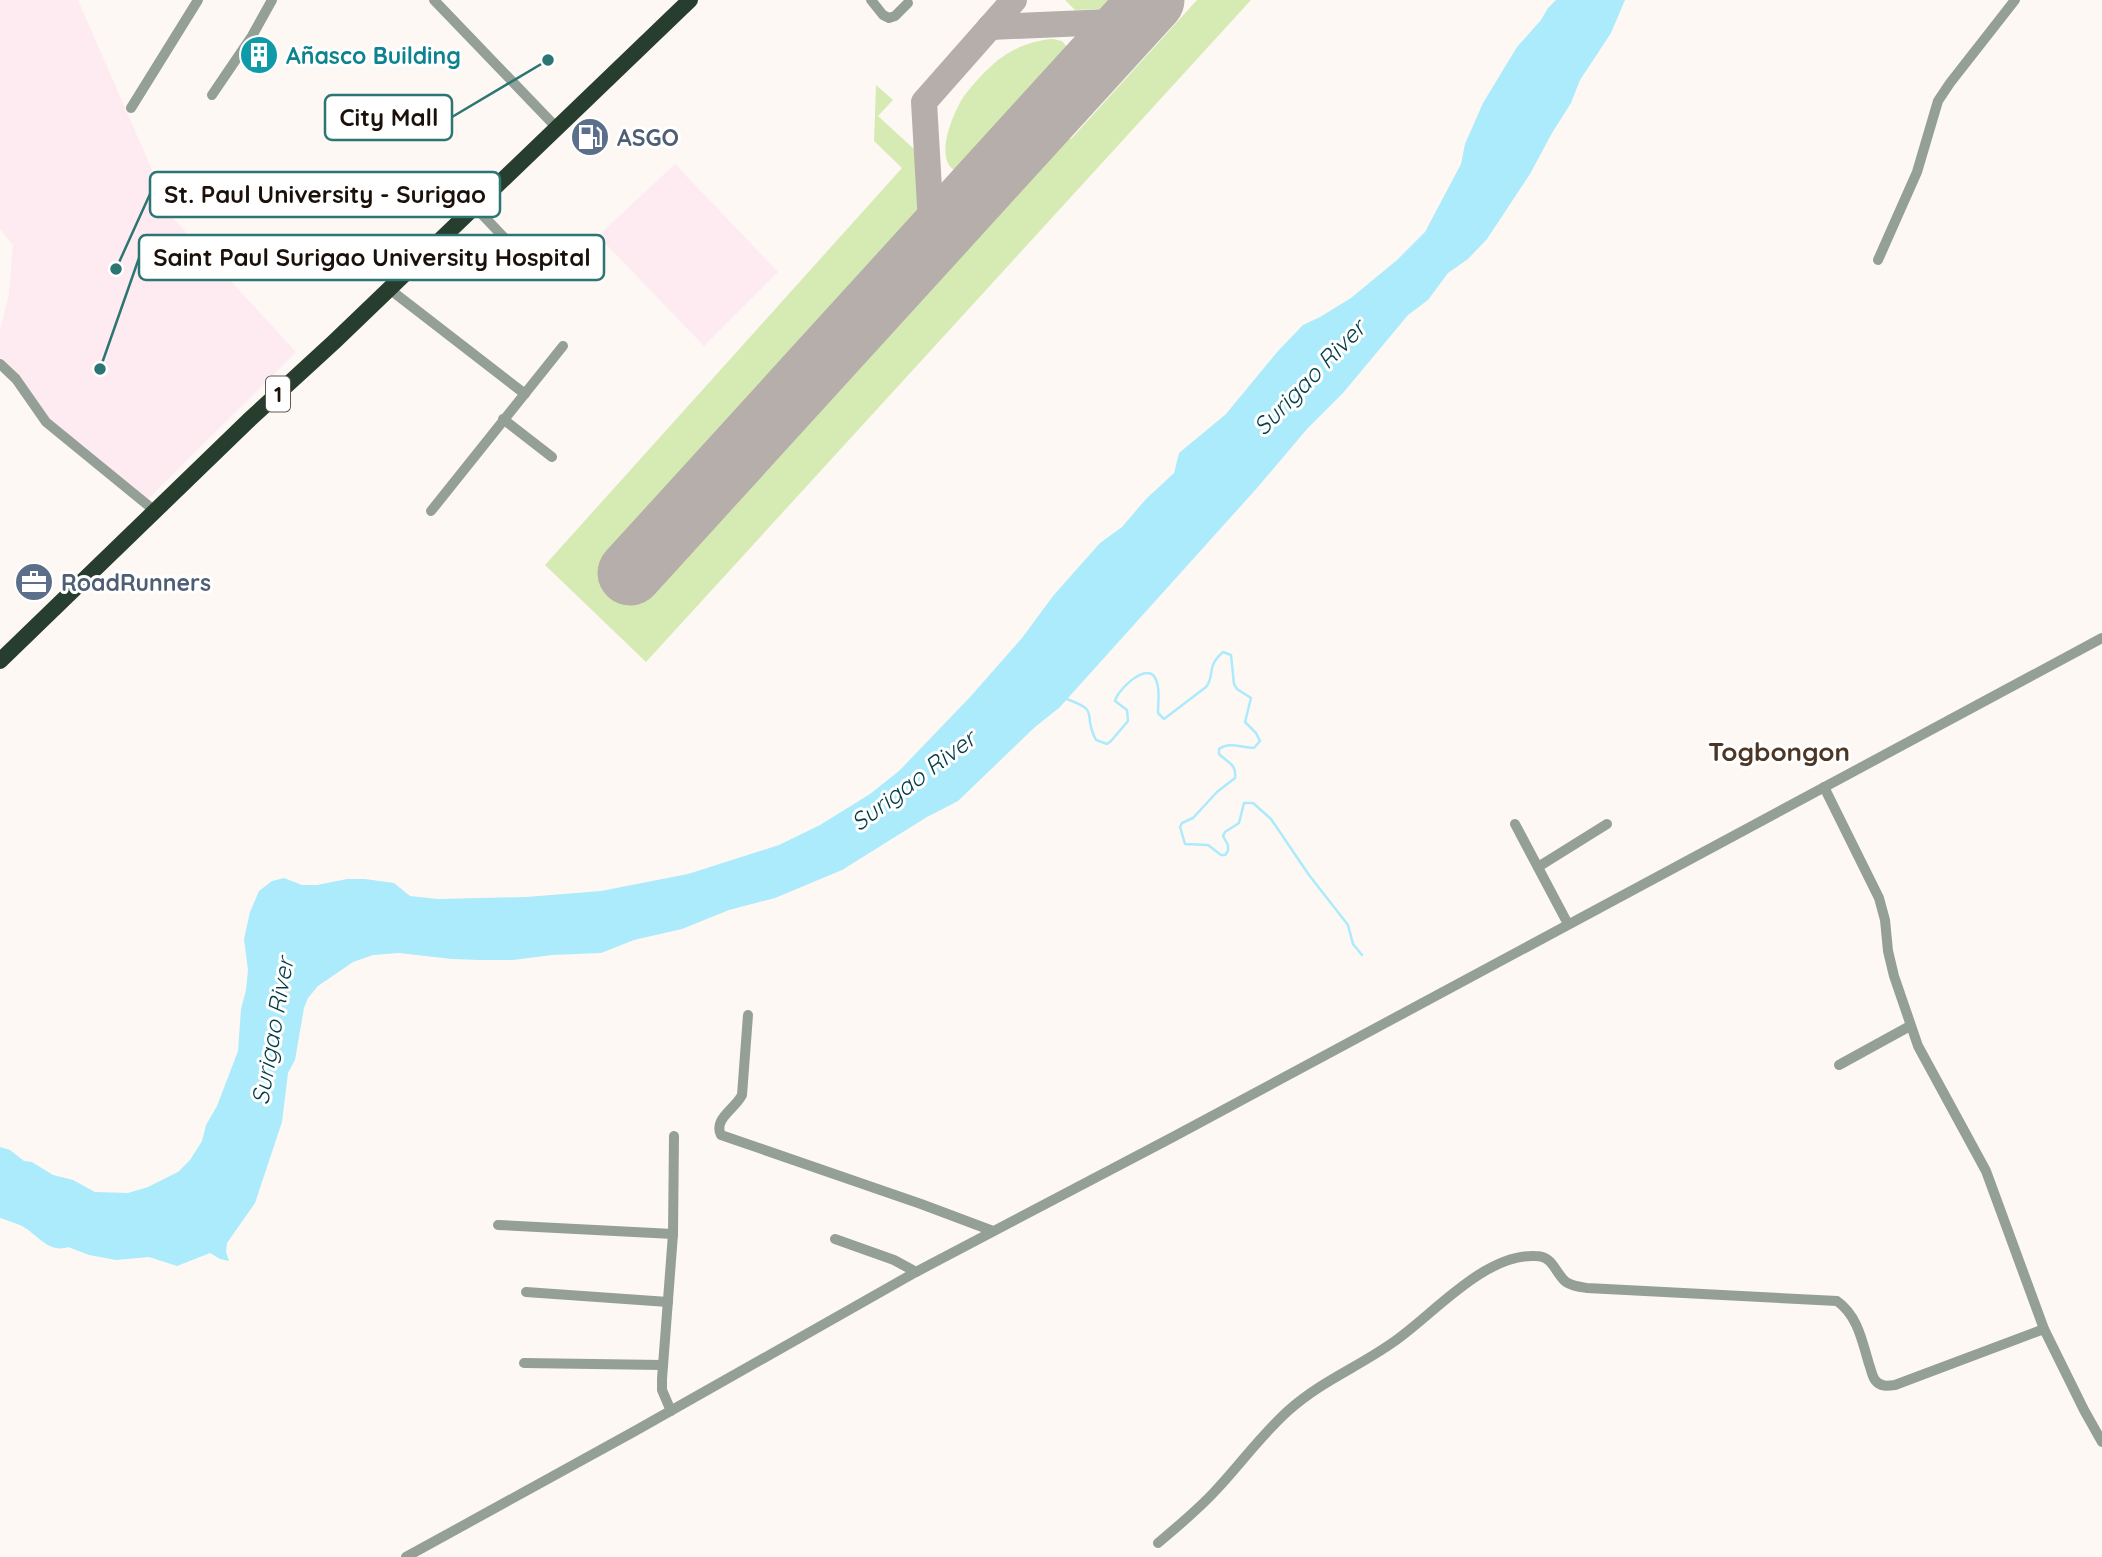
<svg xmlns="http://www.w3.org/2000/svg" width="2102" height="1557" viewBox="0 0 2102 1557" font-family="Quicksand,sans-serif">
  <style>
    .education { fill: #feeaf1 }
    .green { fill: #d6ebb3 }
    .water { fill: #abebfb }
    .lines { fill: none; stroke-linecap: round; stroke-linejoin: round }
    .stream { stroke: #abebfb; stroke-width: 2.5 }
    .taxiway { stroke: #b6aeaa; stroke-width: 26 }
    .runway { stroke: #b6aeaa; stroke-width: 65 }
    .minor { stroke: #94a097; stroke-width: 10 }
    .highway { stroke: #273e2e; stroke-width: 16 }
    .labels { text-anchor: middle; dominant-baseline: central; stroke-width: 6; stroke-linejoin: round; paint-order: stroke }
    .shield { fill: #fff; stroke: #5f5854; stroke-width: 2 }
    .shield-label { font-size: 21px; font-weight: bold; fill: #1b110a }
    .culture-label { font-size: 23px; font-weight: bold; fill: #0d838f; stroke: #fff; text-anchor: start }
    .service-label { font-size: 23px; font-weight: bold; fill: #4e5e75; stroke: #fff; text-anchor: start }
    .water-label { font-size: 24px; font-style: italic; fill: #023c47; stroke: #fff }
    .quarter-label { font-size: 26px; font-weight: bold; fill: #4c3625; stroke: #fff }
    .leader { fill: none; stroke: #2b7572; stroke-width: 2.5 }
    .callout-dot { fill: #2b7572; stroke: #fff; stroke-width: 2.5 }
    .callout { fill: #fff; stroke: #2b7572; stroke-width: 2.5 }
    .callout-label { font-size: 24px; text-anchor: middle; font-weight: bold; fill: #1b110a }
  </style>
  <rect width="100%" height="100%" fill="#fef8f4"/>
  <!-- education -->
  <g class="education">
    <path d="M 0,0 L 78,0 L 173,218 L 296,352 L 147,500 L 45,417 L 20,378 L 0,359 L 0,330 L 9,294 L 13,245 L 0,229 Z"/>
    <path d="M 675,164 L 778,272 L 704,346 L 598,236 Z"/>
  </g>
  <!-- green -->
  <g class="green">
    <path d="M 1065,0 L 1110,0 L 1102,9 L 1075,10 Z"/>
    <path d="M 1197,0 L 1251,0 L 646,662 L 545,565 L 902,168 L 874,141 L 876,85 L 893,100 L 878,116 L 915,150 L 919,221 L 613,557 L 650,591 L 1065,135 L 1071,139 Z"/>
    <path d="M 1053,39 L 1062,41 L 1067,47 L 1024,95 L 1028,100 L 965,169 L 959,172 C 931,165 953,112 964,96 C 973,84 986,70 998,60 C 1013,48 1034,40 1053,39 Z"/>
  </g>
  <!-- water -->
  <path class="water" d="M 1556,0 L 1625,0 L 1611,33 L 1580,80 L 1571,103 L 1552,133 L 1530,174 L 1487,239 L 1468,259 L 1448,273 L 1428,300 L 1408,315 L 1343,393 L 1307,429 L 1257,488 L 1059,708 L 1035,727 L 958,801 L 927,817 L 842,870 L 775,898 L 729,910 L 682,929 L 634,940 L 601,953 L 552,955 L 513,960 L 479,960 L 452,959 L 399,953 L 373,955 L 353,962 L 318,986 L 308,998 L 304,1008 L 295,1060 L 288,1073 L 282,1122 L 255,1203 L 227,1243 L 226,1252 L 229,1261 L 220,1259 L 210,1253 L 177,1266 L 149,1257 L 116,1260 L 89,1255 L 68,1247 C 49,1254 37,1234 22,1226 C 15,1223 7,1220 0,1218 L 0,1147 L 10,1150 L 24,1161 L 32,1162 L 53,1175 L 73,1180 L 95,1192 L 128,1193 L 148,1187 L 178,1172 L 190,1160 L 202,1141 L 206,1125 L 217,1106 L 238,1051 L 241,1009 L 246,990 L 248,970 L 244,939 L 250,912 L 259,891 L 272,881 L 284,878 L 302,885 L 317,885 L 347,879 L 365,879 L 394,883 L 410,896 L 438,899 L 526,897 L 601,891 L 688,874 L 779,845 L 820,825 L 870,794 L 899,771 L 971,696 L 1022,638 L 1053,596 L 1100,543 L 1122,527 L 1146,499 L 1174,473 L 1179,453 L 1226,414 L 1278,351 L 1303,325 L 1320,317 L 1351,298 L 1397,260 L 1425,232 L 1461,164 L 1465,144 L 1483,103 L 1517,47 L 1541,20 L 1548,8 Z"/>
  <g class="lines">
    <!-- stream -->
    <path class="stream" d="M 1064,698 C 1103,712 1081,712 1096,740 L 1107,744 L 1111,741 L 1128,721 L 1127,710 L 1115,701 C 1117,691 1142,666 1153,675 C 1161,683 1158,703 1158,713 L 1164,719 L 1206,687 C 1216,674 1205,668 1223,652 L 1231,655 L 1234,684 L 1237,689 L 1251,698 L 1245,722 L 1256,733 L 1260,741 L 1254,748 C 1242,748 1230,741 1219,749 L 1219,754 C 1227,762 1237,764 1235,778 L 1217,792 L 1193,818 L 1182,823 L 1180,827 L 1185,844 L 1208,845 L 1221,855 L 1225,855 L 1228,851 L 1228,845 L 1223,836 L 1225,832 L 1239,823 L 1244,803 L 1253,803 L 1271,819 L 1309,875 L 1348,925 L 1353,944 L 1362,955"/>
    <!-- taxiway -->
    <g class="taxiway">
      <path d="M 990,27 L 1133,21"/>
      <path d="M 932,241 L 924,102 L 1014,0"/>
    </g>
    <!-- runway -->
    <path class="runway" d="M 630,573 L 1152,0"/>
    <!-- minor -->
    <g class="minor">
      <path d="M 434,0 L 556,127"/>
      <path d="M 871,0 L 883,15 L 889,18 L 895,16 L 908,3"/>
      <path d="M 212,95 L 252,36 L 272,0"/>
      <path d="M 131,108 L 198,0"/>
      <path d="M 474,206 L 532,267"/>
      <path d="M 1878,260 L 1917,172 L 1938,101 L 1950,83 L 2015,0"/>
      <path d="M 388,288 L 525,394"/>
      <path d="M 0,364 L 16,379 L 46,422 L 155,511"/>
      <path d="M 503,419 L 552,457"/>
      <path d="M 431,511 L 563,346"/>
      <path d="M 1824,787 L 1879,898 L 1885,920 L 1888,951 L 1894,976 L 1918,1046 L 1986,1171 L 2044,1329 L 2084,1410 L 2102,1442"/>
      <path d="M 1515,824 L 1568,924"/>
      <path d="M 1538,867 L 1607,824"/>
      <path d="M 748,1015 L 742,1095 C 735,1109 713,1119 721,1135 L 921,1204 L 993,1231"/>
      <path d="M 1839,1065 L 1910,1026"/>
      <path d="M 498,1225 L 673,1234"/>
      <path d="M 835,1239 L 894,1260 L 916,1272"/>
      <path d="M 526,1292 L 668,1302"/>
      <path d="M 524,1363 L 662,1365"/>
      <path d="M 671,1411 L 662,1390 L 662,1379 L 673,1234 L 674,1136"/>
      <path d="M 1158,1543 C 1178,1526 1199,1509 1217,1489 C 1242,1462 1262,1434 1289,1410 C 1320,1382 1358,1367 1392,1343 C 1432,1316 1483,1254 1535,1256 C 1554,1256 1554,1272 1566,1282 C 1572,1286 1580,1287 1587,1288 L 1837,1301 C 1858,1316 1862,1341 1869,1364 C 1871,1369 1872,1376 1875,1380 C 1880,1387 1888,1386 1895,1385 L 2044,1329"/>
      <path d="M 406,1557 L 635,1431 L 916,1272 L 1173,1137 L 2102,638"/>
    </g>
    <!-- highway -->
    <path class="highway" d="M 0,661 L 248,421 L 335,341 L 690,0"/>
  </g>
  <!-- icons -->
  <defs>
    <symbol id="building-disc" viewBox="-11 -11 22 22"><circle r="9.5" fill="#0f9aa8" stroke="#fff"/><path d="M-4-6H4V6H1V3H-1V6H-4ZM-2.5-4.3h1.7v1.8h-1.7ZM.8-4.3h1.7v1.8H.8ZM-2.5-1h1.7V.8h-1.7ZM.8-1h1.7V.8H.8Z" fill="#fff"/></symbol>
    <symbol id="fuel-disc" viewBox="-11 -11 22 22"><circle r="9.5" fill="#5c6f8a" stroke="#fff"/><path d="M-5.5-6h7V0h2V4h1.3V-2.5L3-4.5l.8-.8L6-3V5H2.5V1h-1V6h-7ZM-4.2-4.7v3.2H.2V-4.7Z" fill="#fff"/></symbol>
    <symbol id="office-disc" viewBox="-11 -11 22 22"><circle r="9.5" fill="#5c6f8a" stroke="#fff"/><path d="M-6-3h4V-5.5h4V-3h4V5H-6ZM-1-4.5V-3h2v-1.5ZM-6 0V1H6V0Z" fill="#fff"/></symbol>
  </defs>
  <g fill-rule="evenodd">
    <use href="#building-disc" x="237" y="33" width="44" height="44"/>
    <use href="#fuel-disc" x="568" y="115" width="44" height="44"/>
    <use href="#office-disc" x="12" y="560" width="44" height="44"/>
  </g>
  <g class="labels">
    <!-- shield labels -->
    <rect class="shield" x="266" y="376.5" width="24" height="35" rx="5"/>
    <g class="shield-label">
      <text x="278" y="394">1</text>
    </g>
    <!-- culture labels -->
    <g class="culture-label">
      <text x="286" y="55">Añasco Building</text>
    </g>
    <!-- service labels -->
    <g class="service-label">
      <text x="617" y="137">ASGO</text>
      <text x="61" y="582">RoadRunners</text>
    </g>
    <!-- water labels -->
    <g class="water-label">
      <text transform="translate(1309 377) rotate(-46)">Surigao River</text>
      <text transform="translate(913 780) rotate(-37)">Surigao River</text>
      <text transform="translate(272 1031) rotate(-80)">Surigao River</text>
    </g>
    <!-- quarter labels -->
    <g class="quarter-label">
      <text x="1779" y="751">Togbongon</text>
    </g>
  </g>
  <!-- callouts -->
  <path class="leader" d="M548 60L452 117M116 269L150 194M100 369L139 258"/>
  <g class="callout-dot">
    <circle cx="548" cy="60" r="7"/>
    <circle cx="116" cy="269" r="7"/>
    <circle cx="100" cy="369" r="7"/>
  </g>
  <g class="callout">
    <rect x="325" y="95" width="127" height="45" rx="7"/>
    <rect x="150" y="172" width="350" height="45" rx="7"/>
    <rect x="139" y="235" width="465" height="45" rx="7"/>
  </g>
  <g class="callout-label">
    <text x="389" y="126">City Mall</text>
    <text x="325" y="203">St. Paul University - Surigao</text>
    <text x="372" y="266">Saint Paul Surigao University Hospital</text>
  </g>
</svg>
